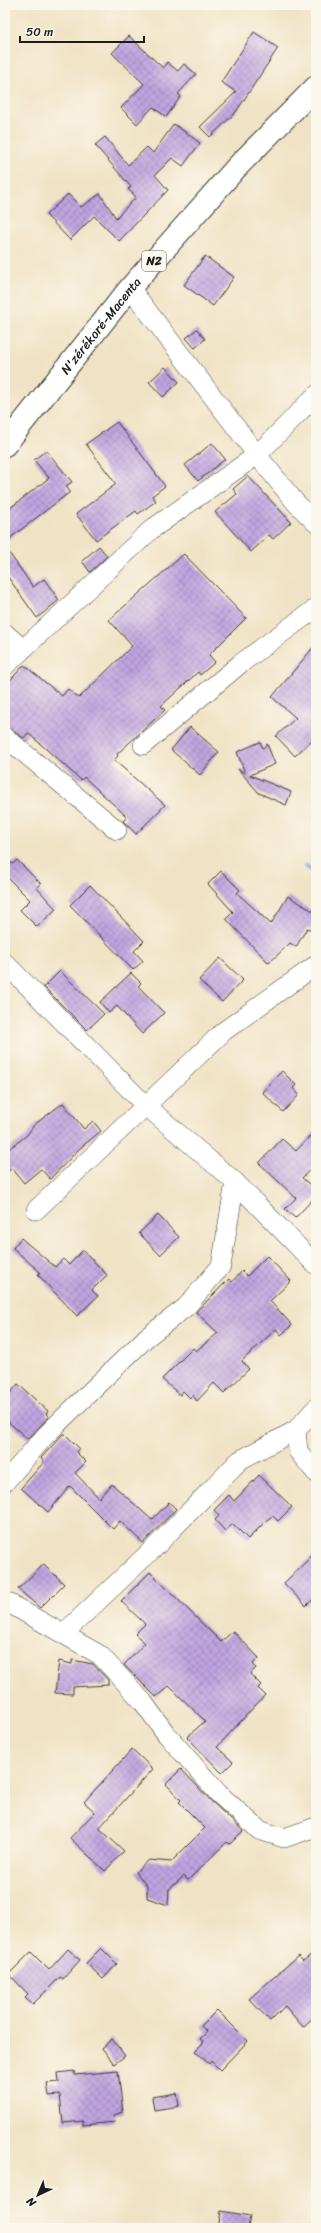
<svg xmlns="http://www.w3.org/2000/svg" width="321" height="2233" viewBox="0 0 321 2233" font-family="Sriracha,sans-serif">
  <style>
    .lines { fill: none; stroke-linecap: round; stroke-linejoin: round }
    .stream { stroke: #75ade4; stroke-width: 5 }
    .building { fill: url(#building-cross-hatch) }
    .street-casing { stroke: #3c3a35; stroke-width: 20 }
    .highway-casing { stroke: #3c3a35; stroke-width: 24 }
    .street { stroke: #fff; stroke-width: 19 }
    .highway { stroke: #fff; stroke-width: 22 }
    .labels { text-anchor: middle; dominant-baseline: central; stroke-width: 3; stroke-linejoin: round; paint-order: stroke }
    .shield { fill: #fbf7ec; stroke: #5f5e5a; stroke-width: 1 }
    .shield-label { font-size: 12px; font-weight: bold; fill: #1c1c1c }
    .street-label { font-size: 13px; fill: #1c1c1c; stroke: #fbf7ec }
  </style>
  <defs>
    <pattern id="building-cross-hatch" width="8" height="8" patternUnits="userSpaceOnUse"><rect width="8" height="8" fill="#c0a4e0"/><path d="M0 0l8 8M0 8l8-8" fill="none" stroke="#9b85b5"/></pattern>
  </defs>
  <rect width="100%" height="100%" fill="#fbf7ec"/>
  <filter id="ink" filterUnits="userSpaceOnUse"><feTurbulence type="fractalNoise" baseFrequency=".025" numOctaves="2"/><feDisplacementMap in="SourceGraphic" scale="8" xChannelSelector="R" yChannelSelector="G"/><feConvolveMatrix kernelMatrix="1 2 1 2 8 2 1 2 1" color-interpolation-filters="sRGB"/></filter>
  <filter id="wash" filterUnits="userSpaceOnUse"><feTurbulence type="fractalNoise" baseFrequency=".012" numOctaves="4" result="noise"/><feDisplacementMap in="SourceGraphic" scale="16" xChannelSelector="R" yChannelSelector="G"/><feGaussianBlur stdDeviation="0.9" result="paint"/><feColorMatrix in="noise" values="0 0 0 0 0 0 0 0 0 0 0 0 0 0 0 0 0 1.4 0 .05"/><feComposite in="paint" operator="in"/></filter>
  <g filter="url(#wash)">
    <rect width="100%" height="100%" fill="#f0e3c5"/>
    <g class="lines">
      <!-- stream -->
      <path class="stream" d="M 306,866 L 316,873"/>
    </g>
    <g id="blocks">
      <!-- building -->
      <g class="building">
        <path d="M 254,32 L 278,48 L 236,112 L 210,137 L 200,127 L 236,92 L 221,82 Z"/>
        <path d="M 129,36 L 163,68 L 167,62 L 178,71 L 184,64 L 196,74 L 178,94 L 181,96 L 166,117 L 153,107 L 137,124 L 121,108 L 144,84 L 112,53 Z"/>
        <path d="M 174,124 L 200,143 L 183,166 L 172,158 L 155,175 L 168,190 L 119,241 L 94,216 L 70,240 L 46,215 L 68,194 L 81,207 L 100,194 L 116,218 L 136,197 L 128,189 L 131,187 L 95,145 L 105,137 L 128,165 L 147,147 L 153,153 Z"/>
        <path d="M 205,256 L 234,277 L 213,306 L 184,285 Z"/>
        <path d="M 197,329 L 205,339 L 195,348 L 186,338 Z"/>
        <path d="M 165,367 L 179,382 L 163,397 L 149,382 Z"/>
        <path d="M 117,422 L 165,486 L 152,496 L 156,501 L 138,514 L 136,511 L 96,540 L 76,514 L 116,484 L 86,444 Z"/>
        <path d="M 212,443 L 225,459 L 198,481 L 185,465 Z"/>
        <path d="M 46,450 L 72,482 L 66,486 L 70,492 L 5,542 L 5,512 L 49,478 L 34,460 Z"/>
        <path d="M 248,476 L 291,522 L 273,539 L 269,535 L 251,552 L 215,512 L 237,494 L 233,489 Z"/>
        <path d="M 99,546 L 107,556 L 90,572 L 82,561 Z"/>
        <path d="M 5,547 L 33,587 L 44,579 L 59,600 L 37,618 L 5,573 Z"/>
        <path d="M 184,554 L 246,618 L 209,655 L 215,662 L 200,675 L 198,672 L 161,706 L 165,710 L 117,754 L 118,756 L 114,760 L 165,805 L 136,834 L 123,821 L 127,817 L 84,777 L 81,780 L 28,733 L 24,738 L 5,726 L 5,686 L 24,665 L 62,696 L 68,689 L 79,698 L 132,646 L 109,620 Z"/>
        <path d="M 316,644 L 316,736 L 295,756 L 276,736 L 296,718 L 272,697 Z"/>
        <path d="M 190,727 L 219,752 L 200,775 L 171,750 Z"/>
        <path d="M 260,742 L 263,748 L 267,744 L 275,764 L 250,775 L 291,792 L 286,805 L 259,793 L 238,769 L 245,773 L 237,752 Z"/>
        <path d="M 5,857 L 13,864 L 17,860 L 41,884 L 37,888 L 56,909 L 37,927 L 20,910 L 30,900 L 5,875 Z"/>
        <path d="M 221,871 L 240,890 L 237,893 L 271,924 L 288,896 L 316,913 L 316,923 L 312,930 L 307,928 L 296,947 L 290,943 L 269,963 L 226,919 L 233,912 L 208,884 Z"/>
        <path d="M 90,885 L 144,941 L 134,951 L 143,961 L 133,970 L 70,905 Z"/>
        <path d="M 220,958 L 243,980 L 222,1002 L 199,980 Z"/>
        <path d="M 60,971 L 104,1014 L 87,1030 L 44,987 Z"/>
        <path d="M 131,973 L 141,983 L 138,986 L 164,1013 L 142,1034 L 117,1006 L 109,1013 L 100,1002 Z"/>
        <path d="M 282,1071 L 296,1085 L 293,1088 L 299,1095 L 283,1112 L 262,1092 Z"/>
        <path d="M 63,1103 L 84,1129 L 93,1121 L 101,1131 L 79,1149 L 50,1179 L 41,1169 L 24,1183 L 12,1168 L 5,1174 L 5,1152 L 27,1135 L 34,1125 Z"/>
        <path d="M 316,1130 L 316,1163 L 302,1178 L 316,1190 L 316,1196 L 295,1218 L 285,1209 L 296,1198 L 259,1163 L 282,1139 L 296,1151 Z"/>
        <path d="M 158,1215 L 179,1237 L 160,1255 L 139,1233 Z"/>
        <path d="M 21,1238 L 55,1267 L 63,1259 L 69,1265 L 83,1250 L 107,1275 L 92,1290 L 98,1296 L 77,1316 L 38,1275 L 40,1272 L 13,1248 Z"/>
        <path d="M 267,1256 L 291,1281 L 270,1301 L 292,1325 L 281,1335 L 276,1329 L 242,1361 L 249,1369 L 224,1393 L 214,1383 L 197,1401 L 192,1395 L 190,1398 L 183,1391 L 180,1395 L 162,1379 L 193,1348 L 196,1351 L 218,1333 L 196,1312 L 229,1279 L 232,1282 L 242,1271 L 247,1276 Z"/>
        <path d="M 18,1384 L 48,1411 L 46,1414 L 49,1417 L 28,1439 L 5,1419 L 5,1399 Z"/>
        <path d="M 64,1433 L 79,1448 L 76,1452 L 86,1462 L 75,1473 L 99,1498 L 112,1484 L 152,1520 L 169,1502 L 176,1509 L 143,1543 L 120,1521 L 113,1529 L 70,1486 L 48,1512 L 21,1488 L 44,1462 L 41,1458 Z"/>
        <path d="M 259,1475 L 292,1507 L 278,1521 L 273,1516 L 268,1519 L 248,1539 L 233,1524 L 225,1531 L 215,1520 L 219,1516 L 214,1510 L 229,1495 L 234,1501 Z"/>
        <path d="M 316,1552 L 316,1596 L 306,1606 L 284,1583 Z"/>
        <path d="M 44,1564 L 64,1584 L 40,1608 L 18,1589 Z"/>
        <path d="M 150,1572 L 221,1642 L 233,1631 L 259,1658 L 253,1664 L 256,1668 L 250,1674 L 261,1685 L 258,1688 L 265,1695 L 217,1747 L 233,1762 L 222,1773 L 187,1737 L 205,1721 L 169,1686 L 156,1697 L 124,1665 L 145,1643 L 135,1634 L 145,1624 L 121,1601 Z"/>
        <path d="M 72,1660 L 93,1664 L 108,1680 L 108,1685 L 73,1687 L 73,1694 L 55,1693 L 59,1661 L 72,1664 Z"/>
        <path d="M 132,1749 L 153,1769 L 99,1828 L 124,1851 L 105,1871 L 70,1838 L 95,1812 L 84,1802 Z"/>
        <path d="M 181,1769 L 212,1802 L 243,1831 L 230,1844 L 227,1842 L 188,1880 L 184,1876 L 169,1889 L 168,1905 L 147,1898 L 147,1886 L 136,1872 L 149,1860 L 171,1862 L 205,1828 L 179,1802 L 181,1800 L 166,1784 Z"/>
        <path d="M 101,1948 L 117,1964 L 103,1979 L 86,1963 Z"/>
        <path d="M 68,1949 L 80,1960 L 63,1979 L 60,1977 L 33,2004 L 25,1997 L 28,1994 L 9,1974 L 31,1952 L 49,1970 Z"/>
        <path d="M 316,1951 L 316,2015 L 303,2027 L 285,2006 L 270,2021 L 249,1999 L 298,1956 L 303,1961 Z"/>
        <path d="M 217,2010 L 248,2041 L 220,2070 L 211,2061 L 209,2064 L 195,2051 L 204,2042 L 200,2039 L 207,2032 L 201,2026 Z"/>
        <path d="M 112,2039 L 125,2056 L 114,2064 L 102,2048 Z"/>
        <path d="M 74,2071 L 75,2075 L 118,2071 L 123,2112 L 114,2115 L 115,2122 L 83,2125 L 83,2121 L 63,2123 L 60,2095 L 49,2096 L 47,2083 L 59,2082 L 58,2073 Z"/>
        <path d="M 177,2093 L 179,2106 L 154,2110 L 152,2097 Z"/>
        <path d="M 221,2211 L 250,2216 L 248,2228 L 218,2228 Z"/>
      </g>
    </g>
  </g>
  <g filter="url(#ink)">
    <use href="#blocks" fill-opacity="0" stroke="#3c3a35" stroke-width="1"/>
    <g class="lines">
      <defs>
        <g id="street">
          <path d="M 130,288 L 257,455 L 296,503 L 316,523"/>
          <path d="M 5,633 L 23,649"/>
          <path d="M 5,666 L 152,529 L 257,455 L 316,395"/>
          <path d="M 5,737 L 117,830"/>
          <path d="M 143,745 L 240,664 L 316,608"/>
          <path d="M 5,963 L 145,1105 L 235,1182 L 316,1265"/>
          <path d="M 36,1210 L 224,1031 L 316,965"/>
          <path d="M 316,1408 L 296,1430 L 298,1451 L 316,1473"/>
          <path d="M 5,1482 L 46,1435 L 94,1388 L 147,1337 L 186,1307 L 221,1266 L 235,1182"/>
          <path d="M 5,1601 L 100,1655 L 143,1702 L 167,1735 L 219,1794 L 259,1830 L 284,1838 L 316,1827"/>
          <path d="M 64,1633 L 153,1549 L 240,1460 L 296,1430"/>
        </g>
        <g id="highway">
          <path id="s1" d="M 5,445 L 130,288 L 236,168 L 316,87"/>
        </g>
      </defs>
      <!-- street casing -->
      <use href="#street" class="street-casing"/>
      <!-- highway casing -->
      <use href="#highway" class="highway-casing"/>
      <!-- street -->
      <use href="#street" class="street"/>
      <!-- highway -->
      <use href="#highway" class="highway"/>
    </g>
  </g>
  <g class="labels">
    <!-- shield labels -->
    <rect class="shield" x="142" y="251" width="24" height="20" rx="3"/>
    <g class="shield-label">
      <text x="154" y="261">N2</text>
    </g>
    <!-- street labels -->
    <g class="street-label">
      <text stroke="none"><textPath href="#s1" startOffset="153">N'zérékoré-Macenta</textPath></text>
    </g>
  </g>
  <!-- margin -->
  <rect width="321" height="2233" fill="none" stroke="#fbf7ec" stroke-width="20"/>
  <!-- north arrow -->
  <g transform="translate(38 2195) rotate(224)" stroke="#fbf7ec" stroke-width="3" paint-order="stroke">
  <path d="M0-3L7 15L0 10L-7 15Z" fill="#1c1c1c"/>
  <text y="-6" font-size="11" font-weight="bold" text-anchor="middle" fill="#1c1c1c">N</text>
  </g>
  <!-- scale -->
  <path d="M20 36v6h124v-6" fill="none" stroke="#1c1c1c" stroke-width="2"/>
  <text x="26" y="36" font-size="12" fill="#1c1c1c" stroke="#fbf7ec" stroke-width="3" paint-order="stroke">50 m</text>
</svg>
